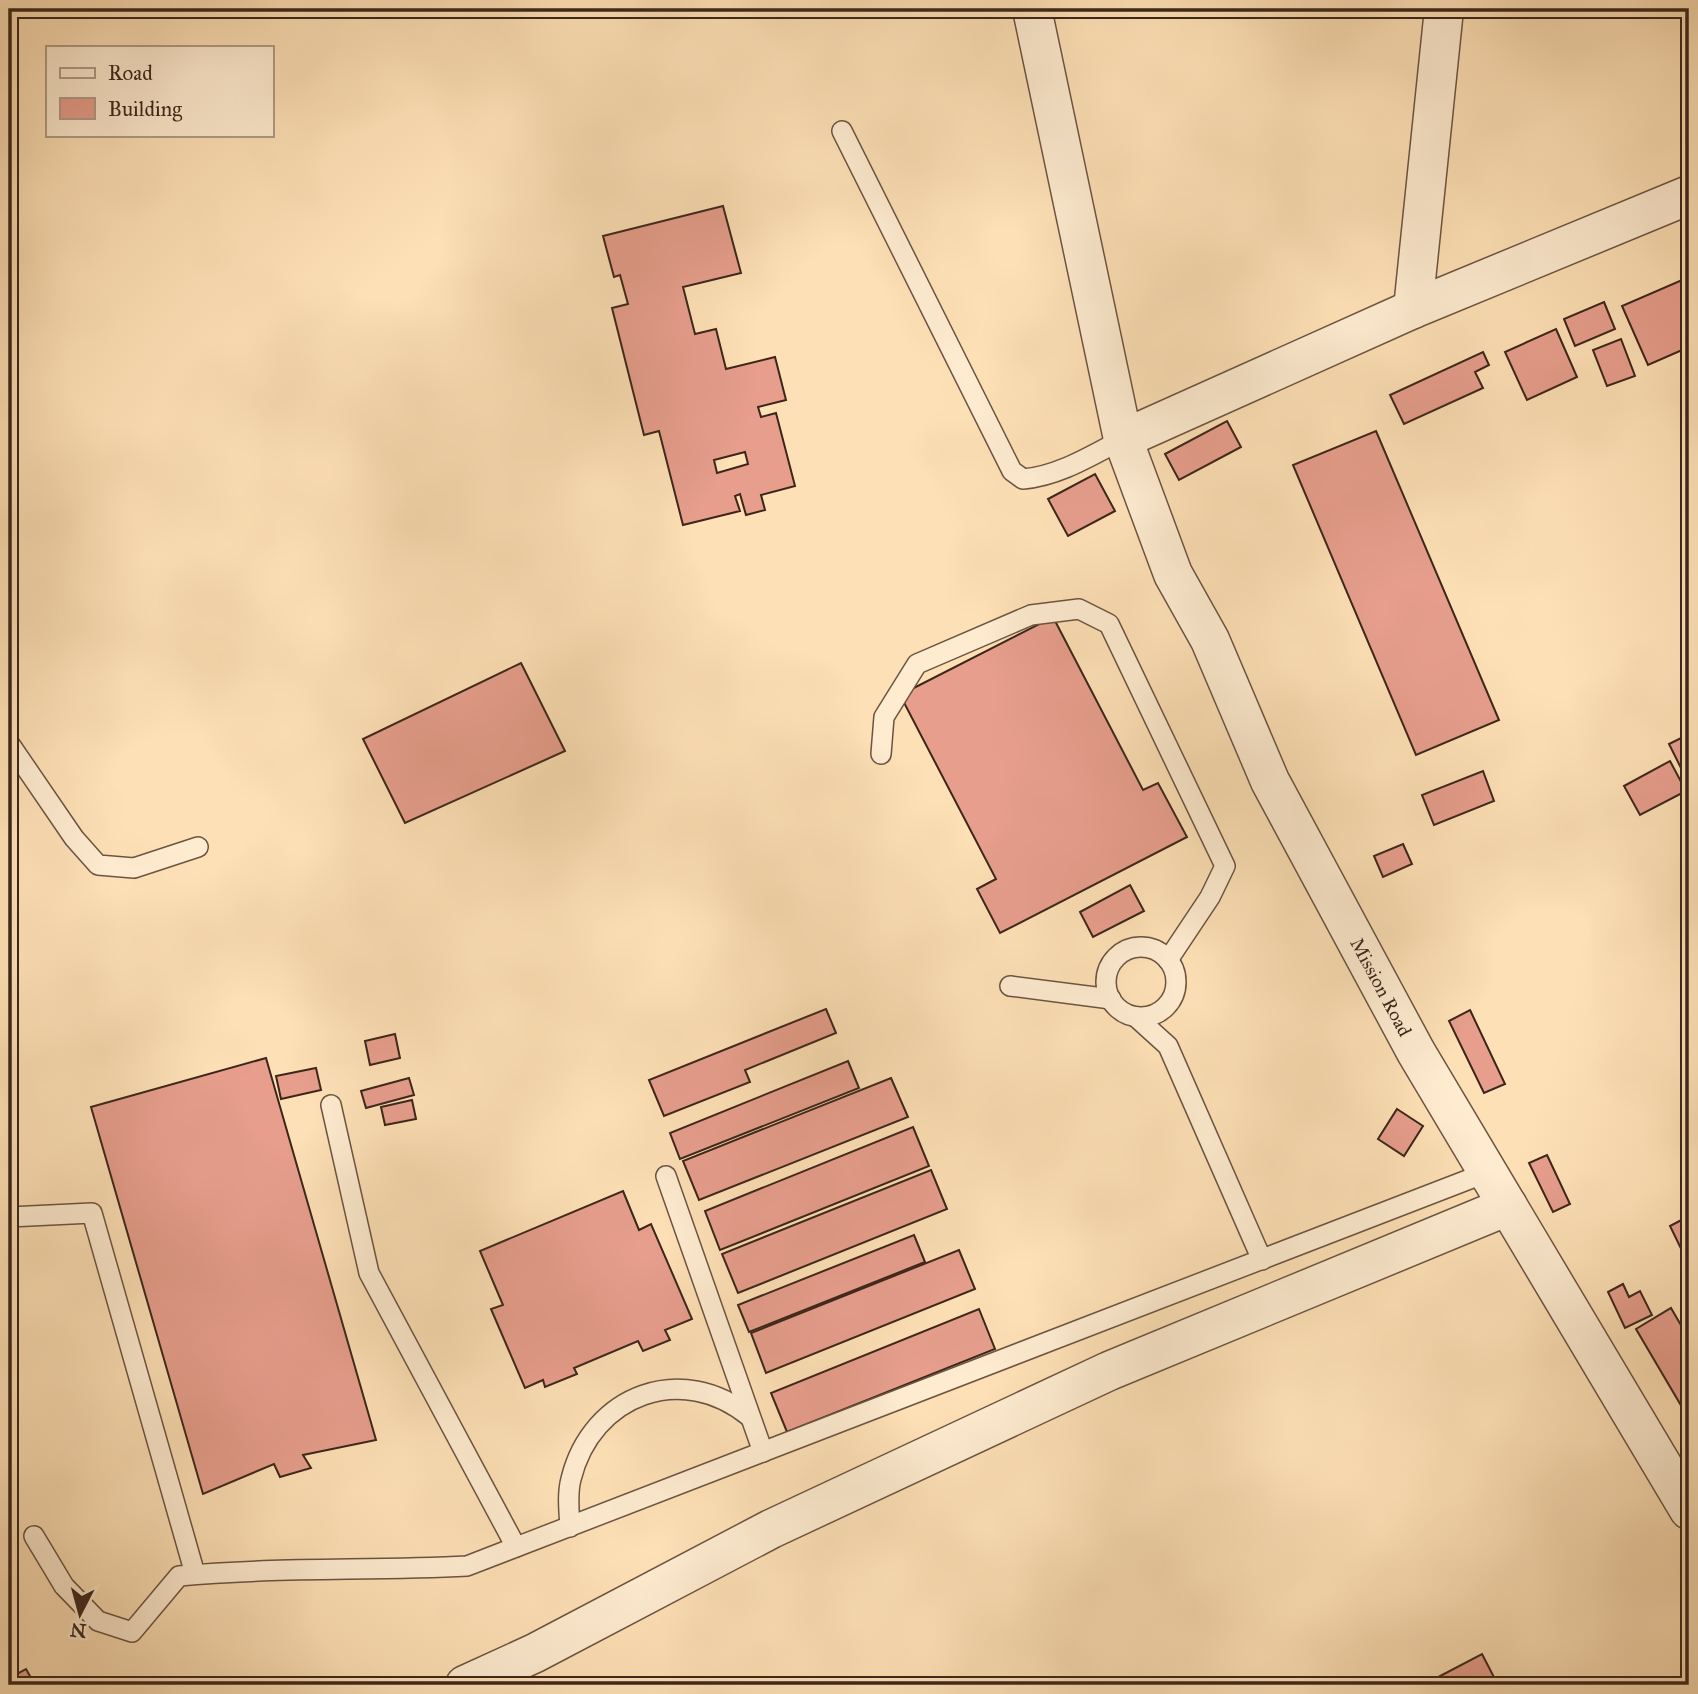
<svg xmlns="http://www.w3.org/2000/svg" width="1698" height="1694" viewBox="0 0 1698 1694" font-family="'IM FELL Great Primer',serif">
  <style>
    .building { fill: #e79e8d; stroke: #3c261b; stroke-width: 2; fill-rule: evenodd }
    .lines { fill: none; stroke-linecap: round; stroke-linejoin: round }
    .service-casing { stroke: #6c5442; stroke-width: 22 }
    .minor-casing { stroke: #6c5442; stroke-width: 41 }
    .service { stroke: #feebd0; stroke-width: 19 }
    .minor { stroke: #feebd0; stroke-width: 38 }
    .labels { text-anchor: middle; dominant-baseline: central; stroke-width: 5; stroke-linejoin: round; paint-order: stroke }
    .street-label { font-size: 19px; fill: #3c261b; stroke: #feebd0 }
  </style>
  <rect width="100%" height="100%" fill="#fee0b6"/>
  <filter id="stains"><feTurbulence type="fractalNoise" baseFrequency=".00286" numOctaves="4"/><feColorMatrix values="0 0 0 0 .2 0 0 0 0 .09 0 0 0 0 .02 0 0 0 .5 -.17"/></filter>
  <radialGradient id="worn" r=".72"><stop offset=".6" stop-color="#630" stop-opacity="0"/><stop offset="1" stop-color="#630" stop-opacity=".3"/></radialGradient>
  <!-- building -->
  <g class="building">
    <path d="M 723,206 L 741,273 L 683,287 L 695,334 L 716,329 L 726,369 L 775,357 L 786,400 L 758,407 L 761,417 L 776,413 L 795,486 L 761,495 L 765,510 L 746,515 L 740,494 L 735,496 L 740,511 L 683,525 L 659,431 L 644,435 L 612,308 L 628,304 L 620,275 L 614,277 L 603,236 ZM 745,452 L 748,464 L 717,473 L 714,460 Z"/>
    <path d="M 1689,277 L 1689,347 L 1648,365 L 1622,306 Z"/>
    <path d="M 1604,302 L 1615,329 L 1575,346 L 1564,319 Z"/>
    <path d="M 1556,329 L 1577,377 L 1527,400 L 1505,352 Z"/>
    <path d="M 1621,339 L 1635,376 L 1607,386 L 1593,350 Z"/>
    <path d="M 1483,352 L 1489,365 L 1475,372 L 1483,388 L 1404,424 L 1390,395 Z"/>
    <path d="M 1227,421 L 1241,447 L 1179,480 L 1165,454 Z"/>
    <path d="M 1376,431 L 1499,720 L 1416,755 L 1293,465 Z"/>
    <path d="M 1095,474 L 1115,511 L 1068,536 L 1048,499 Z"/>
    <path d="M 1053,617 L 1143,790 L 1158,783 L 1187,837 L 1000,933 L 977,889 L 996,879 L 900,695 Z"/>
    <path d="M 521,663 L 565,751 L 405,823 L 363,739 Z"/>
    <path d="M 1689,734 L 1689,784 L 1669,744 Z"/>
    <path d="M 1670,761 L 1686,791 L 1640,815 L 1624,786 Z"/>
    <path d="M 1483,771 L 1494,801 L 1434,825 L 1422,795 Z"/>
    <path d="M 1403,844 L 1412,864 L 1383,877 L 1374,856 Z"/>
    <path d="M 1130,885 L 1144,911 L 1093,937 L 1080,912 Z"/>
    <path d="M 826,1009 L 836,1033 L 745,1070 L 750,1082 L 664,1116 L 649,1080 Z"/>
    <path d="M 1470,1010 L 1505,1084 L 1484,1093 L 1449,1021 Z"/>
    <path d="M 395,1034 L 400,1058 L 370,1065 L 365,1041 Z"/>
    <path d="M 266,1058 L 376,1440 L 303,1455 L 311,1468 L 280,1477 L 274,1464 L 203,1494 L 91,1107 Z"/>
    <path d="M 848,1061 L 859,1088 L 680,1159 L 670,1133 Z"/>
    <path d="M 316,1068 L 321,1090 L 281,1099 L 276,1076 Z"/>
    <path d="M 409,1078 L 414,1095 L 366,1108 L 361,1091 Z"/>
    <path d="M 891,1078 L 908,1117 L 699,1200 L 683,1161 Z"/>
    <path d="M 412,1100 L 416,1119 L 385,1125 L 381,1107 Z"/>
    <path d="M 1397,1109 L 1423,1126 L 1404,1156 L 1378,1139 Z"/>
    <path d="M 913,1127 L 929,1166 L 720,1250 L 705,1211 Z"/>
    <path d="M 1547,1155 L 1570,1204 L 1553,1212 L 1529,1163 Z"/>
    <path d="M 931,1170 L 947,1209 L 738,1293 L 722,1254 Z"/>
    <path d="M 623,1191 L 639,1230 L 651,1224 L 692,1319 L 665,1330 L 670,1340 L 643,1351 L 638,1341 L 574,1368 L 577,1374 L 545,1387 L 543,1380 L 525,1388 L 491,1309 L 503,1305 L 480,1251 Z"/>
    <path d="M 1689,1216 L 1689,1265 L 1670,1226 Z"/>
    <path d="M 914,1235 L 925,1262 L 749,1332 L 738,1305 Z"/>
    <path d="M 959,1250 L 975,1289 L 766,1373 L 751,1333 Z"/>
    <path d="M 1623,1284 L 1629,1297 L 1640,1291 L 1652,1315 L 1625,1328 L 1608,1292 Z"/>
    <path d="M 1671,1308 L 1689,1339 L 1689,1419 L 1636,1329 Z"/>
    <path d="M 979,1309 L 995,1349 L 787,1432 L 771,1393 Z"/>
    <path d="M 1482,1654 L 1498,1685 L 1423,1685 Z"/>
    <path d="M 26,1669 L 35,1685 L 9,1685 L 9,1678 Z"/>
  </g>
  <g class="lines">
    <defs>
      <g id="service">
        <path d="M 842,131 L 1012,471 L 1023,479 C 1059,476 1092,455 1123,439"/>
        <path d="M 9,743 L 74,838 L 98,865 L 134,868 L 198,847"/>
        <path d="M 881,754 L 884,717 L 917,664 L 1031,615 L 1079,609 L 1109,624 L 1225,866 L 1210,897 L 1168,960"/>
        <circle cx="1141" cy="982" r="35"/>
        <path d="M 1010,986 L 1111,999"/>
        <path d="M 1136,1017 L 1168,1046 L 1262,1260"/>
        <path d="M 331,1105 L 369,1273 L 516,1547"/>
        <path d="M 666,1176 L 763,1452"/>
        <path d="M 9,1217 L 92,1213 L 195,1574"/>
        <path d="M 570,1527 C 569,1511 567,1494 571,1479 C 592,1394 683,1361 750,1417"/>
        <path d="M 34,1536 L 64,1586 L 98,1621 L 132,1632 L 179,1576 C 274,1567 371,1571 467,1566 L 1488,1172"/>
      </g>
      <g id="minor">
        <path d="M 1032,9 L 1123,439 L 1173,574 L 1210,640 L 1270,781 L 1416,1052 L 1689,1510"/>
        <path d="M 1413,309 L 1444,9"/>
        <path d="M 1123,439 L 1413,309 L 1689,195"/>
        <path d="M 465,1685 L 535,1653 L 771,1529 L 1109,1371 L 1508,1206"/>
      </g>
    </defs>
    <!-- service casing -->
    <use href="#service" class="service-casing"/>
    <!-- minor casing -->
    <use href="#minor" class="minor-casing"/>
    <!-- service -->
    <use href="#service" class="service"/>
    <!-- minor -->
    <use href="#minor" class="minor"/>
  </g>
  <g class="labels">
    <!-- street labels -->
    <g class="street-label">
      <text transform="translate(1381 987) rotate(62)">Mission Road</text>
    </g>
  </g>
  <!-- margin -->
  <rect width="1698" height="1694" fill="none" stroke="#fee0b6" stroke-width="35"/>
  <rect x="10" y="10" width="1677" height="1673" fill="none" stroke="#3c261b" stroke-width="3.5"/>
  <rect x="18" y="18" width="1663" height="1659" fill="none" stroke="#3c261b" stroke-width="2"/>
  <!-- legend -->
  <rect x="46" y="46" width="228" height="91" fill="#feebd0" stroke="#b09c88" stroke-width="2"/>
  <rect x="60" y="68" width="35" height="10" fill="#feebd0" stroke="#b09c88" stroke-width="2"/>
  <text x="108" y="80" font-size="21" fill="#3c261b">Road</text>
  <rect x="60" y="98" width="35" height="21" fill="#e79e8d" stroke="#b09c88" stroke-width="2"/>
  <text x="108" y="116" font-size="21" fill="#3c261b">Building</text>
  <!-- north arrow -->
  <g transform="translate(80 1614) rotate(186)" stroke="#feebd0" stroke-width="5" paint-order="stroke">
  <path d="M0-5L12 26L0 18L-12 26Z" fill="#3c261b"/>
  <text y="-10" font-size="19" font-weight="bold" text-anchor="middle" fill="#3c261b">N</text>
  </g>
  <rect width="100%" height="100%" filter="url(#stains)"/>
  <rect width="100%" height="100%" fill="url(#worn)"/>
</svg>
